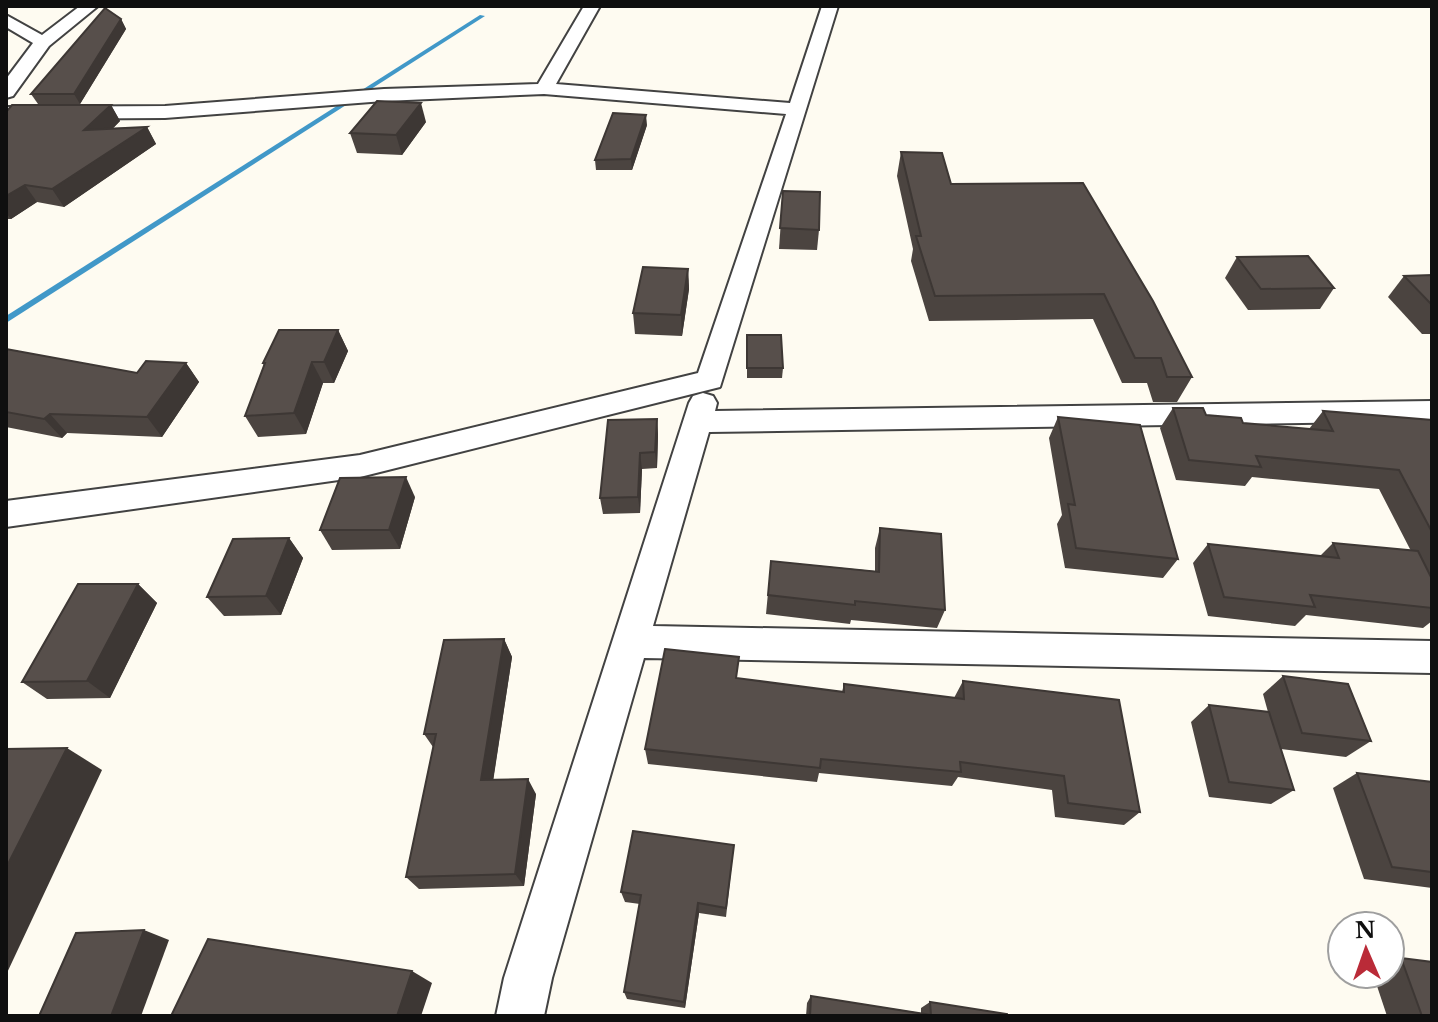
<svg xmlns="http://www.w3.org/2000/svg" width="1438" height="1022" viewBox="0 0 1438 1022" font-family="'Libre Baskerville',serif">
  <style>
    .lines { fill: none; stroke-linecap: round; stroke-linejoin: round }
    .stream { fill: #4198c8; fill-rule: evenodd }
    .minor-casing { stroke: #424242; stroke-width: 4 }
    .minor { fill: #fff; fill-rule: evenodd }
    .wall { fill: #4b4440 }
    .shaded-wall { fill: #3d3734 }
    .building { fill: #574f4b; stroke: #3d3734; stroke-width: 2 }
  </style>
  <rect width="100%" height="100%" fill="#fefbf1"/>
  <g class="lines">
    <!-- stream -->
    <path class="stream" d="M 480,15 L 485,16 L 6,323 L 6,316 Z"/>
    <defs>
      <g id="minor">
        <path d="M 80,6 L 98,6 L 49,46 L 13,96 L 6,98 L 6,79 L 33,43 L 6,27 L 6,15 L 42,35 Z"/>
        <path d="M 584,6 L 600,6 L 556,84 L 790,103 L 822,6 L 838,6 L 720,387 L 360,477 L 6,527 L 6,501 L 360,455 L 698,373 L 786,114 L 544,94 L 384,101 L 165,118 L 6,119 L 6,107 L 165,106 L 384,89 L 538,84 Z"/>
        <path d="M 703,393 L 713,396 L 717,403 L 715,411 L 1432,401 L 1432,421 L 709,432 L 653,626 L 1432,641 L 1432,673 L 644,658 L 552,978 L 544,1016 L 496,1016 L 504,978 L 689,403 L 693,396 Z"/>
      </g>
    </defs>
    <!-- minor casing -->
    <use href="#minor" class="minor-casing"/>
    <!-- minor -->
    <use href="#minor" class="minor"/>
  </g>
  <!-- wall -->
  <g class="wall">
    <path d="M 121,19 L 126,29 L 80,104 L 38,104 L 31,94 Z"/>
    <path d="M 111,105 L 120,121 L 113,128 L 147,127 L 156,144 L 64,207 L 37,202 L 11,219 L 6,219 L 6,112 Z"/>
    <path d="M 426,122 L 402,155 L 357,153 L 350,133 Z"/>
    <path d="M 647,125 L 632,170 L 596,170 L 595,160 Z"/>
    <path d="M 901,152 L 951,184 L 1083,183 L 1192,377 L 1177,402 L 1153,402 L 1147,383 L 1122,383 L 1093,319 L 929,321 L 911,261 L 913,249 L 897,176 Z"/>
    <path d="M 783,191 L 819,230 L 817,250 L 779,249 Z"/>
    <path d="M 1237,257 L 1334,288 L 1320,309 L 1248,310 L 1225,278 Z"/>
    <path d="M 688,269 L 689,289 L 682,336 L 635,334 L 633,313 Z"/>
    <path d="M 1432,275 L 1432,334 L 1422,334 L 1388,297 L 1404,276 Z"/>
    <path d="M 338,330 L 348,351 L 334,383 L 323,383 L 306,434 L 258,437 L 245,416 L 264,366 L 263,363 Z"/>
    <path d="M 747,335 L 783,368 L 782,378 L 747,378 Z"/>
    <path d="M 6,349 L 137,373 L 186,363 L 199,382 L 162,437 L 67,433 L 62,438 L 6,427 Z"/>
    <path d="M 1173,408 L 1243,423 L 1309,429 L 1323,411 L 1432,420 L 1432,621 L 1423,628 L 1306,615 L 1295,626 L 1208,616 L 1193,563 L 1208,544 L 1320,556 L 1333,543 L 1411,551 L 1379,489 L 1252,477 L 1245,486 L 1176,480 L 1160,428 Z"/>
    <path d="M 1058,417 L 1178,559 L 1163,578 L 1065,568 L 1057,524 L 1062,515 L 1049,438 Z"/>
    <path d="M 657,419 L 658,435 L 657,468 L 642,469 L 640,513 L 603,514 L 600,498 Z"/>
    <path d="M 415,497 L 400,549 L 332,550 L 320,530 Z"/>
    <path d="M 880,528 L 945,610 L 937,628 L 851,620 L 850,624 L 766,614 L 771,561 L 875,571 L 875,548 Z"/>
    <path d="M 289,538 L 303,558 L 281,615 L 224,616 L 207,597 Z"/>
    <path d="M 138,584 L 157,603 L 110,698 L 47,699 L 22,682 Z"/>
    <path d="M 504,639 L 512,657 L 493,780 L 536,794 L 524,886 L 419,889 L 406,877 L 433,747 L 424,734 Z"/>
    <path d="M 1283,676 L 1371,741 L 1346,757 L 1281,749 L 1294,790 L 1271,804 L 1209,797 L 1191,722 L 1209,705 L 1268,712 L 1263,694 Z"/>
    <path d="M 738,678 L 842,692 L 844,684 L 954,698 L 963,681 L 1140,812 L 1124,825 L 1055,817 L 1052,790 L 958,777 L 952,786 L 819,773 L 817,782 L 648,764 L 645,749 Z"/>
    <path d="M 1357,773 L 1432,782 L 1432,888 L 1364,879 L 1333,788 Z"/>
    <path d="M 734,845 L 726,917 L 699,913 L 685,1008 L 627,999 L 624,992 L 640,904 L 625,902 L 621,892 Z"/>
    <path d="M 1401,958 L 1432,1016 L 1387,1016 L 1373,974 L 1390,974 L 1390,961 Z"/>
    <path d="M 811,996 L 921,1013 L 921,1008 L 930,1002 L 1007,1016 L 806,1016 L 807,1003 Z"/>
  </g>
  <!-- shaded-wall -->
  <g class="shaded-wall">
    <path d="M 121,19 L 126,29 L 80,104 L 74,94 Z"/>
    <path d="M 421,103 L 426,122 L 402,155 L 396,135 Z"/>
    <path d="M 111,105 L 120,121 L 95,147 L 84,130 Z"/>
    <path d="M 646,115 L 647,125 L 632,170 L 631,159 Z"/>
    <path d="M 147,127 L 156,144 L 64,207 L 52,189 Z"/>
    <path d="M 25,185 L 37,202 L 11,219 L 6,213 L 6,196 Z"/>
    <path d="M 688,269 L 689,289 L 682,336 L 681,315 Z"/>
    <path d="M 338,330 L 348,351 L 334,383 L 324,362 Z"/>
    <path d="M 312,362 L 323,383 L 306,434 L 294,413 Z"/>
    <path d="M 186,363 L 199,382 L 162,437 L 147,417 Z"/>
    <path d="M 50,414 L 67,433 L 62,438 L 44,419 Z"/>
    <path d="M 657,419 L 658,435 L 657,468 L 655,452 Z"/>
    <path d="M 640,453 L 642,469 L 640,513 L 638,497 Z"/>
    <path d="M 406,477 L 415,497 L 400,549 L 389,530 Z"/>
    <path d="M 289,538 L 303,558 L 281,615 L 266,596 Z"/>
    <path d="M 138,584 L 157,603 L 110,698 L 87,681 Z"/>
    <path d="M 504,639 L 512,657 L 491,795 L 481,780 Z"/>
    <path d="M 67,748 L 102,770 L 6,975 L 6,868 Z"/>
    <path d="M 528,779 L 536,794 L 524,886 L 515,874 Z"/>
    <path d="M 698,903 L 699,913 L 685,1008 L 684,1002 Z"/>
    <path d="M 144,930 L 169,940 L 141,1016 L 111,1016 Z"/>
    <path d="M 412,971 L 432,983 L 421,1016 L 397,1016 Z"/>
  </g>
  <!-- building -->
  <g class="building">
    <path d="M 105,8 L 121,19 L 74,94 L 31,94 Z"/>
    <path d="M 377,101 L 421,103 L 396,135 L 350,133 Z"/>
    <path d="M 12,105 L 111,105 L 84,130 L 147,127 L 52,189 L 25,185 L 6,196 L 6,112 Z"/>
    <path d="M 613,113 L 646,115 L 631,159 L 595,160 Z"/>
    <path d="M 901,152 L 942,153 L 951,184 L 1083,183 L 1153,301 L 1192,377 L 1167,377 L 1161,358 L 1135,358 L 1104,294 L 935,296 L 916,236 L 921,236 Z"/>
    <path d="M 783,191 L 820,192 L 819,230 L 780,228 Z"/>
    <path d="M 1308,256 L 1334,288 L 1261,289 L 1237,257 Z"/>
    <path d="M 643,267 L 688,269 L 681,315 L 633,313 Z"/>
    <path d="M 1432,275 L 1432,305 L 1404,276 Z"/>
    <path d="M 279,330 L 338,330 L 324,362 L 312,362 L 294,413 L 245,416 L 265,363 L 263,363 Z"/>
    <path d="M 747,335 L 781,335 L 783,368 L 747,368 Z"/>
    <path d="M 6,349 L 137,373 L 146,361 L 186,363 L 147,417 L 50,414 L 44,419 L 6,412 Z"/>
    <path d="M 1173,408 L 1203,408 L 1206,415 L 1241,418 L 1243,423 L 1333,431 L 1323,411 L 1432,420 L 1432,532 L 1399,470 L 1256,456 L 1261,467 L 1189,460 Z"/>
    <path d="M 1058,417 L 1140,425 L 1178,559 L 1076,548 L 1068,504 L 1075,505 Z"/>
    <path d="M 657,419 L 655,452 L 640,453 L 638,497 L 600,498 L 608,420 Z"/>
    <path d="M 406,477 L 389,530 L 320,530 L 340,478 Z"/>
    <path d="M 880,528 L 941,534 L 945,610 L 855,601 L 855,605 L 768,595 L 771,561 L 879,572 Z"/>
    <path d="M 289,538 L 266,596 L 207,597 L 233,539 Z"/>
    <path d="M 1333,543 L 1418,551 L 1432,579 L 1432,608 L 1310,595 L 1315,607 L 1224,597 L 1208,544 L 1339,558 Z"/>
    <path d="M 78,584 L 138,584 L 87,681 L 22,682 Z"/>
    <path d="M 504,639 L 481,780 L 528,779 L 515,874 L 406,877 L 436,734 L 424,734 L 444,640 Z"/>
    <path d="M 665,649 L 739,657 L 736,678 L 844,692 L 844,684 L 964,699 L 963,681 L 1119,700 L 1140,812 L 1068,803 L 1064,776 L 960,762 L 961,772 L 821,759 L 820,768 L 645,749 Z"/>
    <path d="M 1283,676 L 1348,684 L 1371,741 L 1302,733 Z"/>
    <path d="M 1209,705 L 1269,712 L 1294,790 L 1229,782 Z"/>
    <path d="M 67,748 L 6,868 L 6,749 Z"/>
    <path d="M 1357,773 L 1432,782 L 1432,872 L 1392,867 Z"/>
    <path d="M 633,831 L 734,845 L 726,908 L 698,903 L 684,1002 L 624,992 L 641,895 L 621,892 Z"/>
    <path d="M 144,930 L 111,1016 L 39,1016 L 76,933 Z"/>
    <path d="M 208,939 L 412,971 L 397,1016 L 171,1016 Z"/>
    <path d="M 1401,958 L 1432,962 L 1432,1016 L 1422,1016 Z"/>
    <path d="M 811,996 L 931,1015 L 930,1002 L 1007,1014 L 1007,1016 L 810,1016 Z"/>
  </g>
  <!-- border -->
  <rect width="1438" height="1022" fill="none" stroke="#0f0f0f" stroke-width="16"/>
  <!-- north arrow -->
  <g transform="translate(1366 950) rotate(358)"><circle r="38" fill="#ffffff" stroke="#9f9f9f" stroke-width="2"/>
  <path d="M0-6L14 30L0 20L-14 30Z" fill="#ba2b38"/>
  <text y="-12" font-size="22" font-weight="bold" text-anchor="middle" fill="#0f0f0f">N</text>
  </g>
</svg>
